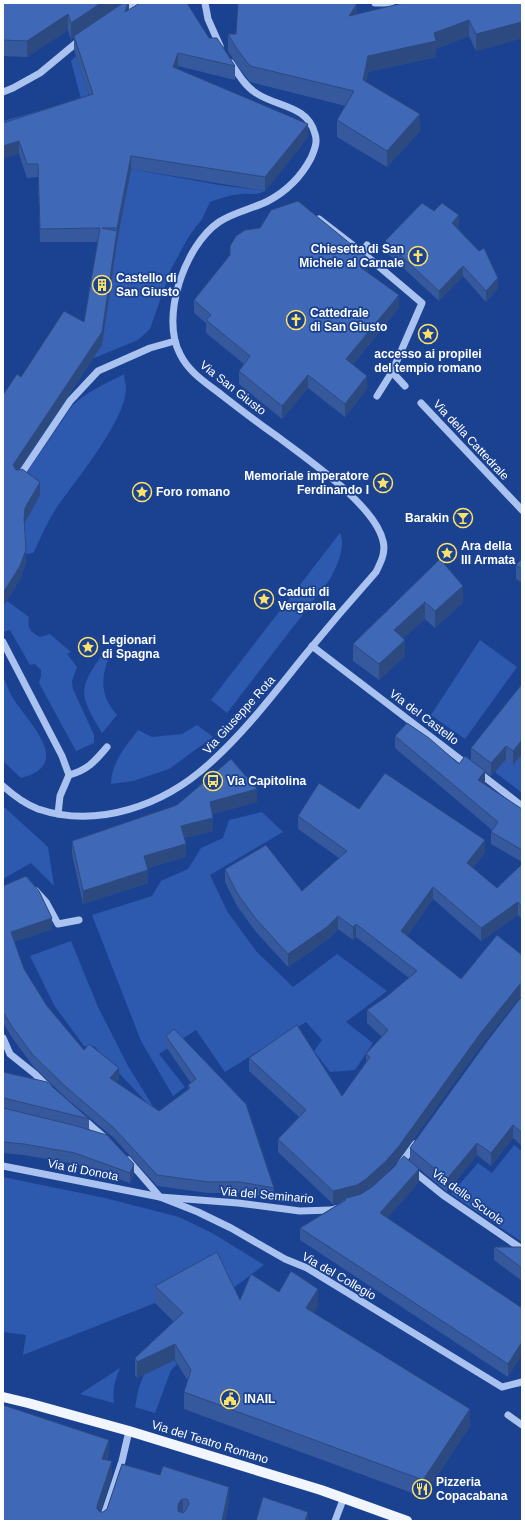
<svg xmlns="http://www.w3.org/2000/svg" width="525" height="1524" viewBox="0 0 525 1524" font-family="Helvetica,sans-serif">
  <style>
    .green { fill: #2d5aaf }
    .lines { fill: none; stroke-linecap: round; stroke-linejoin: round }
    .minor { stroke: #aac2ef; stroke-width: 7 }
    .major { stroke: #f1f5ff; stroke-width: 10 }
    .wall { fill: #36599d }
    .shaded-wall { fill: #2c4980 }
    .building { fill: #3f68b7; stroke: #2c4980; fill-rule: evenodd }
    .labels { text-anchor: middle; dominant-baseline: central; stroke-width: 3.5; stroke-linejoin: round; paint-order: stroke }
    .poi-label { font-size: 12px; font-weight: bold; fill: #fff; stroke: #1b4291; text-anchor: start }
    .street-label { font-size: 12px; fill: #fff; stroke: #1b4291 }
  </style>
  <rect width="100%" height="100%" fill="#1b4291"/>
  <!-- green -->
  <g class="green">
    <path d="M 76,56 L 93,107 L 3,136 L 3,121 L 81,99 L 71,61 Z"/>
    <path d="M 131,169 L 219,185 L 265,191 C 254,196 252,193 241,194 C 231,195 220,198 210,202 L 202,219 L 189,236 L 171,269 L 150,329 L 138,340 L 94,358 Z"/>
    <path d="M 124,374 C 124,379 126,384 126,389 C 125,421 76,480 57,507 C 47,522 41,538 33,553 L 26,554 L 24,532 L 25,522 L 40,495 L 21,481 L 72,406 C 87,391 106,384 124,374 Z"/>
    <path d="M 340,533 C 346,547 337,566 330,579 L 227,713 L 211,700 Z"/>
    <path d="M 7,601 L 29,617 C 27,628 30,632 40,637 L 50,634 L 71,652 L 67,654 L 77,667 L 72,681 L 73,689 L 94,735 L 94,743 L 76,751 L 39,683 L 41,676 L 41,670 L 35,664 L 30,665 L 10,630 L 3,632 L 3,607 Z"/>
    <path d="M 480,640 L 517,667 L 465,739 L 431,715 Z"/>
    <path d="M 104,652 L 109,657 C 100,679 101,697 117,715 L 102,733 C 79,694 77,690 104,652 Z"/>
    <path d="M 3,676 C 6,682 8,689 11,695 C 26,721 76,764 21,778 L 3,761 Z"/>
    <path d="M 197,725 L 213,737 L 169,769 L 133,781 L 111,784 C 112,761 125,748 138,730 L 152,737 L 182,734 Z"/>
    <path d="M 522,754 L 522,793 L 495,772 L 506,759 Z"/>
    <path d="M 3,806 L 48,847 L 54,886 L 31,863 L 3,879 Z"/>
    <path d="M 262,812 L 283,832 L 210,875 L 227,911 L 256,951 L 293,987 L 337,954 L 387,991 L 346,1022 L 373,1043 L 355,1070 L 330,1072 L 314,1051 L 322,1040 L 306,1022 L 225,1072 L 196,1030 L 159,1054 L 185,1087 L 173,1096 L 141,1041 L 92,915 L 152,896 L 161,881 L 188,869 L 201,848 L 223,838 L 229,820 Z"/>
    <path d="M 71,941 L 98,1007 L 128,1066 L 159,1116 L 94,1046 L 84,1046 L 54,1005 L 30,956 Z"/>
    <path d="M 514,1145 L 522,1151 L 522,1242 L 451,1194 L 478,1163 L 492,1173 Z"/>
    <path d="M 3,1177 L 105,1198 L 179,1217 L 214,1234 L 264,1265 L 228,1292 L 217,1269 L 155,1303 L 23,1355 L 26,1335 L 3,1332 Z"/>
    <path d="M 173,1358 L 177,1364 L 171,1370 L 155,1413 L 135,1407 L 139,1387 L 147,1367 Z"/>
    <path d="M 120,1368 C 115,1380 112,1389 114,1403 L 80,1394 Z"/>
  </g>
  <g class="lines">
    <!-- minor -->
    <g class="minor">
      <path d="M 205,3 L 208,19 L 220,46"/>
      <path d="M 375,3 L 391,3"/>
      <path d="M 121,11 L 134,3"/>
      <path d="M 3,92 L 13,88 L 40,73 L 81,39"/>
      <path d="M 319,219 L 363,253 L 422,303 L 392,372 L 405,386"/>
      <path d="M 363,253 L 367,245"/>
      <path d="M 377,396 L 392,372"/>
      <path d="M 421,403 L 522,510"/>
      <path d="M 19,477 L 70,401 L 98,371 L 150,348 L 175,341"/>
      <path d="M 3,642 L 62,756 L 69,775"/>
      <path d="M 312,646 L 469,766"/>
      <path d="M 478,772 L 522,806"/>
      <path d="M 3,786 C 13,795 25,804 38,809 C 98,829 164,805 209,764 C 245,732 275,692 305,655 C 328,627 352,599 376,572 C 381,562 386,552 383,541 C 375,505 307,459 278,437 C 259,424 241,410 223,396 C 208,384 189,373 180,354 C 160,317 185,245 219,222 C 234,212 252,209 268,201 C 287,191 301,177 311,158 C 314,151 318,142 315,134 C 308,105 276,107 256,93 C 245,86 238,74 231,63"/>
      <path d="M 58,814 L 60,796 L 69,775 C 88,770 95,761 107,747"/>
      <path d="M 36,891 L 46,902 L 58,924 L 79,920"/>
      <path d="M 3,1038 L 10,1054 L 35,1074 L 48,1087"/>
      <path d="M 82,1118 L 106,1139"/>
      <path d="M 128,1160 L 160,1197 L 198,1212 L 231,1228 L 285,1259 L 307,1268 L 502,1387 L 522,1382"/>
      <path d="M 400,1165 L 415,1144"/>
      <path d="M 3,1166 L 160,1197 L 238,1203 L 300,1211 L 331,1210 L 338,1208"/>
      <path d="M 412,1170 L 443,1195 L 522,1249"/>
      <path d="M 508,1415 L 522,1425"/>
      <path d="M 102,1521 L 122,1461 L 129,1431"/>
      <path d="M 335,1521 L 344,1497"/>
    </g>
    <!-- major -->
    <path class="major" d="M 3,1397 L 28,1403 L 129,1431 L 321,1490 L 407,1521"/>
  </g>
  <!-- wall -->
  <g class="wall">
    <path d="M 3,3 L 129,3 L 129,10 L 209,38 L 235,66 L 235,80 L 178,66 L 177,69 L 308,137 L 265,191 L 131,169 L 117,242 L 102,345 L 19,470 L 40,495 L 25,522 L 24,527 L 26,563 L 20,579 L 3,607 L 21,377 L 84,322 L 98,242 L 40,242 L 38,177 L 27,178 L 19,154 L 3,123 L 89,95 L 74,50 L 74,37 L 71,40 L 68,30 L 27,57 L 3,56 Z"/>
    <path d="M 522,3 L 522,38 L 476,51 L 469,36 L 436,49 L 436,57 L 368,72 L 366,82 L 420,131 L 387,167 L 337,137 L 337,120 L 346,106 L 250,82 L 237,65 L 228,51 L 228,34 L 236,34 L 357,14 Z"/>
    <path d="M 434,211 L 459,225 L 457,228 L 498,288 L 486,302 L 463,276 L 439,301 L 385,251 L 385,241 Z"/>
    <path d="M 368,271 L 367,272 L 399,308 L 353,364 L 367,389 L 345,417 L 308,388 L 282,419 L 239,384 L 239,371 L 244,364 L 206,333 L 206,323 L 194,313 L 194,300 Z"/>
    <path d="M 440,559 L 463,602 L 435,628 L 425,619 L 403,638 L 405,656 L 379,680 L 353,661 L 353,644 Z"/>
    <path d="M 522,559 L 522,583 L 516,579 L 516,565 Z"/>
    <path d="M 522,684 L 522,754 L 513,765 L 506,759 L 491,776 L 485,772 L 485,784 L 522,809 L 522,862 L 491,844 L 491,832 L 492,830 L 395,748 L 395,736 L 459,764 L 471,761 L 471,748 Z"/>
    <path d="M 257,802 L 213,814 L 213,831 L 185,838 L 186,857 L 148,868 L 148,883 L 83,904 L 72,854 L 72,841 Z"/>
    <path d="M 359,809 L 485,853 L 473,868 L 497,888 L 522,864 L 522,919 L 518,915 L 481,941 L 433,899 L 407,936 L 461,979 L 522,955 L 522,1146 L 513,1138 L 491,1166 L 477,1155 L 447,1192 L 410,1161 L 410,1148 L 522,997 L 520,997 L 480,1047 L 399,1159 L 386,1174 L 370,1188 L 419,1182 L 387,1218 L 522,1308 L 508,1377 L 300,1240 L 300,1228 L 343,1201 L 333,1204 L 278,1152 L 278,1139 L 299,1117 L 249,1071 L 249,1058 L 342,1096 L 366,1062 L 366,1054 L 382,1037 L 367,1023 L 367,1010 L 386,997 L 409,978 L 356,937 L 353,940 L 338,929 L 327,940 L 288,967 L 256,932 L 237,906 L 225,882 L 225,869 L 302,891 L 339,858 L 298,829 L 298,816 Z"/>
    <path d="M 3,886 L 52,929 L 14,942 L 24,969 L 47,1006 L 84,1050 L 119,1079 L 116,1082 L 159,1111 L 188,1090 L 188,1085 L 191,1083 L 166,1047 L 166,1036 L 274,1188 L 274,1199 L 240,1193 L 208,1193 L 157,1186 L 114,1138 L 66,1098 L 33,1066 L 13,1039 L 3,1023 Z"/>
    <path d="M 3,1072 L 89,1119 L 89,1130 L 134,1175 L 130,1183 L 75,1164 L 24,1155 L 3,1153 Z"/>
    <path d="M 494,1247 L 522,1247 L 522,1281 L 494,1260 Z"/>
    <path d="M 155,1286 L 240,1300 L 279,1292 L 318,1306 L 313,1313 L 470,1426 L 423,1497 L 184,1409 L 184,1392 L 188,1381 L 175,1360 L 137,1378 L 135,1375 L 135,1358 L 174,1322 L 155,1303 Z"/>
    <path d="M 109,1453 L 107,1460 L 112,1475 L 100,1512 L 103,1512 L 107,1509 L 122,1464 L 229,1500 L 225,1521 L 3,1521 Z"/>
  </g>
  <!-- shaded-wall -->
  <g class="shaded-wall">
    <path d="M 101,3 L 125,3 L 71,40 L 71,23 Z"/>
    <path d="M 128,3 L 129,3 L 129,13 L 125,12 Z"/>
    <path d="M 357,4 L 357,21 L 349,16 Z"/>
    <path d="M 68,14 L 68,30 L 27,57 L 27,41 Z"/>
    <path d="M 469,20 L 469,36 L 436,49 L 436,57 L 368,72 L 363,96 L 363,80 L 368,56 L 434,33 Z"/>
    <path d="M 522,22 L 522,38 L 476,51 L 476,34 Z"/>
    <path d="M 178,53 L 178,66 L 173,81 L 173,67 Z"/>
    <path d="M 420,114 L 420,131 L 387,167 L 387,151 Z"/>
    <path d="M 308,124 L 308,137 L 265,191 L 265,177 Z"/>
    <path d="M 19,141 L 19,154 L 3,159 L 3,146 Z"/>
    <path d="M 131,156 L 131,169 L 117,242 L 117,228 Z"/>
    <path d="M 459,215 L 459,225 L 452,233 L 452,223 Z"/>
    <path d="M 117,231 L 117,244 L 102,345 L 13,478 L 13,465 L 102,332 Z"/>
    <path d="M 368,258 L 368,271 L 360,280 L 360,267 Z"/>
    <path d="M 463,266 L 463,276 L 439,301 L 439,291 Z"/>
    <path d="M 498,278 L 498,288 L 486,302 L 486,291 Z"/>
    <path d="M 399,295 L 399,308 L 346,372 L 346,359 Z"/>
    <path d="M 308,375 L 308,388 L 282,419 L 282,406 Z"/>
    <path d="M 367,376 L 367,389 L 345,417 L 345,404 Z"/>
    <path d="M 40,482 L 40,495 L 25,522 L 24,532 L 24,518 L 25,508 Z"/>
    <path d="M 26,550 L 26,563 L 20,579 L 3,607 L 3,593 Z"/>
    <path d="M 463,586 L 463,602 L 435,628 L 435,611 Z"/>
    <path d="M 425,602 L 425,619 L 394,647 L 394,630 Z"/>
    <path d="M 405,640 L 405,656 L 379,680 L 379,664 Z"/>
    <path d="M 522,740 L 522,754 L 513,765 L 513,751 Z"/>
    <path d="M 506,746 L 506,759 L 491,776 L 491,763 Z"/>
    <path d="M 485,771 L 485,784 L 478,780 Z"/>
    <path d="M 257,789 L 257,802 L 210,815 L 210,802 Z"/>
    <path d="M 213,818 L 213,831 L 181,839 L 181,826 Z"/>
    <path d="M 485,840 L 485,853 L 467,876 L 467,863 Z"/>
    <path d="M 186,844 L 186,857 L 144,869 L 144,856 Z"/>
    <path d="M 148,870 L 148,883 L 83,904 L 83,891 Z"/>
    <path d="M 433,887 L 433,899 L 401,944 L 401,931 Z"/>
    <path d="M 518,902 L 518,915 L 481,941 L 481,928 Z"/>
    <path d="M 338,916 L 338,929 L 327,940 L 288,967 L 288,954 Z"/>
    <path d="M 52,918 L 52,929 L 11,943 L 11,932 Z"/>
    <path d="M 356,924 L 356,937 L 353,940 L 353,927 Z"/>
    <path d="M 520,984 L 520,997 L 480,1047 L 399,1159 L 386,1174 L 366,1192 L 346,1200 L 343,1199 L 343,1201 L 333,1204 L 333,1191 L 480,1034 Z"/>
    <path d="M 119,1068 L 119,1079 L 110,1089 L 110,1078 Z"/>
    <path d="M 4,1098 L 4,1109 L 3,1110 L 3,1099 Z"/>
    <path d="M 513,1125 L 513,1138 L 491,1166 L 491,1153 Z"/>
    <path d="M 477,1143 L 477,1155 L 447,1192 L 447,1179 Z"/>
    <path d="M 134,1164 L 134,1175 L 130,1183 L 130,1173 Z"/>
    <path d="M 419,1169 L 419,1182 L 380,1226 L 380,1213 Z"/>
    <path d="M 318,1289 L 318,1306 L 306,1325 L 306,1308 Z"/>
    <path d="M 522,1342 L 522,1355 L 508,1377 L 508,1364 Z"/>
    <path d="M 175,1344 L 175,1360 L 137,1378 L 137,1362 Z"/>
    <path d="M 470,1409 L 470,1426 L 423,1497 L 423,1480 Z"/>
    <path d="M 109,1440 L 109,1453 L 102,1472 L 102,1459 Z"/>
    <path d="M 112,1461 L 112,1475 L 97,1519 L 97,1506 Z"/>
    <path d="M 229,1487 L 229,1500 L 225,1521 L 222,1521 Z"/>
    <path d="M 183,1499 L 183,1512 L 178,1519 L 178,1505 L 180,1501 Z"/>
    <path d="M 308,1512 L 308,1521 L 305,1521 Z"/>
  </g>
  <!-- building -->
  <g class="building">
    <path d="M 3,3 L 101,3 L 71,23 L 68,14 L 27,41 L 3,40 Z"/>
    <path d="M 123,3 L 128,3 L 125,12 L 140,3 L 187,3 L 209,38 L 217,38 L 235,66 L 178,53 L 173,67 L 308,124 L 265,177 L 131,156 L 117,228 L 102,228 L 117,231 L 102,332 L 13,465 L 16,470 L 20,470 L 22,469 L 40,482 L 25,508 L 24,518 L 26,550 L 20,566 L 3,593 L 3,395 L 17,374 L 21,377 L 64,311 L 84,322 L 100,228 L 40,229 L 38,164 L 27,164 L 19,141 L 3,146 L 3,123 L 93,94 L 74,36 Z"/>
    <path d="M 238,3 L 350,3 L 357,4 L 349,16 L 403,3 L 522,3 L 522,22 L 476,34 L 469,20 L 434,33 L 436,41 L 368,56 L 363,80 L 420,114 L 387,151 L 337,120 L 354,91 L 250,66 L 237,49 L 228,34 L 236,34 Z"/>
    <path d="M 298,201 L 368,258 L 360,267 L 399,295 L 346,359 L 367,376 L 345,404 L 308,375 L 282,406 L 239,371 L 250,356 L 206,320 L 211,315 L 194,300 L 230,255 L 230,246 L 236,236 L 245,230 L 260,228 L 271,210 Z"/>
    <path d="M 422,203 L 434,211 L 442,203 L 459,215 L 452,223 L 479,251 L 484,248 L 498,278 L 486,291 L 463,266 L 439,291 L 385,241 Z"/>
    <path d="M 440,559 L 463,586 L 435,611 L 425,602 L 394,630 L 405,640 L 379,664 L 353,644 Z"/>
    <path d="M 522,559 L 522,569 L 516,565 Z"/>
    <path d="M 522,684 L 522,740 L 513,751 L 506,746 L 491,763 L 471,748 Z"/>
    <path d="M 407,723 L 429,738 L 459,764 L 465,756 L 485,771 L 478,780 L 522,809 L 522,850 L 491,832 L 498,822 L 395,736 Z"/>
    <path d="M 231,759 L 257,789 L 210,802 L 213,818 L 181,826 L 186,844 L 144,856 L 148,870 L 83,891 L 72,841 L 177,805 Z"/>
    <path d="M 385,773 L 485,840 L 467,863 L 497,888 L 522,864 L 522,907 L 518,902 L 481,928 L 433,887 L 401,931 L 461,979 L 497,935 L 522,955 L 522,984 L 520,984 L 480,1034 L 399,1146 L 386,1161 L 366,1179 L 357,1185 L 333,1191 L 278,1139 L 306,1110 L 249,1058 L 297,1025 L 342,1096 L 370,1057 L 366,1054 L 388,1030 L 367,1010 L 386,997 L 417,971 L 356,924 L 353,927 L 338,916 L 327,927 L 288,954 L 256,919 L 237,893 L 225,869 L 266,845 L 302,891 L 347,851 L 298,816 L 319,783 L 359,809 Z"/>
    <path d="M 26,876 L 39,891 L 52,918 L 11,932 L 24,969 L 47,1006 L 84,1050 L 89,1044 L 119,1068 L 110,1078 L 159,1111 L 190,1088 L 188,1085 L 196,1079 L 166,1036 L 174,1029 L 246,1104 L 274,1188 L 240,1182 L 208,1182 L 157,1175 L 114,1128 L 66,1087 L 33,1055 L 13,1028 L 3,1012 L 3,886 Z"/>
    <path d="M 522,996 L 522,1133 L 513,1125 L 491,1153 L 477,1143 L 447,1179 L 410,1148 L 488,1040 Z"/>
    <path d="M 3,1072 L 47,1082 L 89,1119 L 4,1098 L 3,1099 Z"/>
    <path d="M 3,1108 L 73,1125 L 107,1135 L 134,1164 L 130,1173 L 75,1153 L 24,1144 L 3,1142 Z"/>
    <path d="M 404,1156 L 419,1169 L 380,1213 L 522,1308 L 522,1342 L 508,1364 L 300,1228 L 346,1200 L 343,1199 L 361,1194 L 372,1187 L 393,1168 Z"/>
    <path d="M 494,1247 L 522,1247 L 522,1268 Z"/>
    <path d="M 217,1252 L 240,1300 L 251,1274 L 279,1292 L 291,1271 L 318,1289 L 306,1308 L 470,1409 L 423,1480 L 184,1392 L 191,1370 L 175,1344 L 137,1362 L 135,1358 L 183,1313 L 155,1286 Z"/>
    <path d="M 3,1405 L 109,1440 L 102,1459 L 112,1461 L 97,1506 L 97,1509 L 100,1512 L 103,1512 L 107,1509 L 122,1464 L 160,1475 L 163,1466 L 229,1487 L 222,1521 L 3,1521 ZM 183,1499 L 187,1499 L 189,1503 L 186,1510 L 183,1513 L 178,1511 L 178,1505 L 180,1501 Z"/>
    <path d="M 263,1497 L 308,1512 L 305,1521 L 256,1521 Z"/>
  </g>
  <!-- icons -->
  <defs>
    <symbol id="church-ring" viewBox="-11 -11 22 22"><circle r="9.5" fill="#1b4291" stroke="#ffe267" stroke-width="1.5"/><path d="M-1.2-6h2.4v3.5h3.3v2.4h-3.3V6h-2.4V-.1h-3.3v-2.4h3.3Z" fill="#ffe267"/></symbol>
    <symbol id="building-ring" viewBox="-11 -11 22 22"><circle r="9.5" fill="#1b4291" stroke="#ffe267" stroke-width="1.5"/><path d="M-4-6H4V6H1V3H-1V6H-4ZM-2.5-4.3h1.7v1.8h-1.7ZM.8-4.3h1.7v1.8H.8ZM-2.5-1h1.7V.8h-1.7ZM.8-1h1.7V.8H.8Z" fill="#ffe267"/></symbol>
    <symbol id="sight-ring" viewBox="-11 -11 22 22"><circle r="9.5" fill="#1b4291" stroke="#ffe267" stroke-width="1.5"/><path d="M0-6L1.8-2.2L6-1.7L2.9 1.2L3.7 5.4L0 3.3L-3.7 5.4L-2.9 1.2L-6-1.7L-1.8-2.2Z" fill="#ffe267"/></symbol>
    <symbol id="bar-ring" viewBox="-11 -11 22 22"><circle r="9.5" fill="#1b4291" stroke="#ffe267" stroke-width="1.5"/><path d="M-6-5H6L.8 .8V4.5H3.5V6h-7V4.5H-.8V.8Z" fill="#ffe267"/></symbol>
    <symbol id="bus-ring" viewBox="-11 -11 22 22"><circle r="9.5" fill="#1b4291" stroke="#ffe267" stroke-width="1.5"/><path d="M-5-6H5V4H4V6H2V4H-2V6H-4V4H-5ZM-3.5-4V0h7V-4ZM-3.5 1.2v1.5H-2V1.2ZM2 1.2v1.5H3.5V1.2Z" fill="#ffe267"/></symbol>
    <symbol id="civic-ring" viewBox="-11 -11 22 22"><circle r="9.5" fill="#1b4291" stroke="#ffe267" stroke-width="1.5"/><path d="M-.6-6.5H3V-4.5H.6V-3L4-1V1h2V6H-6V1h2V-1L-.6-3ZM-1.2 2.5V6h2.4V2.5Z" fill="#ffe267"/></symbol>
    <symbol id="restaurant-ring" viewBox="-11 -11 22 22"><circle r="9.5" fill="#1b4291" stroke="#ffe267" stroke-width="1.5"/><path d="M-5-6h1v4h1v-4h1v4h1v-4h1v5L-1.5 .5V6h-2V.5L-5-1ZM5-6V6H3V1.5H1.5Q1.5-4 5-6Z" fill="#ffe267"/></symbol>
  </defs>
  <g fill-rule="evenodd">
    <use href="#church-ring" x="407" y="245" width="22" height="22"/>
    <use href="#building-ring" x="91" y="274" width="22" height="22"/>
    <use href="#church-ring" x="285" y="309" width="22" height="22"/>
    <use href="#sight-ring" x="417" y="323" width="22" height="22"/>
    <use href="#sight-ring" x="372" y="472" width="22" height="22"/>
    <use href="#sight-ring" x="131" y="481" width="22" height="22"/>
    <use href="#bar-ring" x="452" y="507" width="22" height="22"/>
    <use href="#sight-ring" x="436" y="542" width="22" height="22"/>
    <use href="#sight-ring" x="253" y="588" width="22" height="22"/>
    <use href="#sight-ring" x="77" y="636" width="22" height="22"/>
    <use href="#bus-ring" x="202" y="770" width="22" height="22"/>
    <use href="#civic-ring" x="219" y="1388" width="22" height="22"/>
    <use href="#restaurant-ring" x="411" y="1478" width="22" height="22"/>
  </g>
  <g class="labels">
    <!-- poi labels -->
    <g class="poi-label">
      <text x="404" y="249" text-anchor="end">Chiesetta di San<tspan x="404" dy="14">Michele al Carnale</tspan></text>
      <text x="116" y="278">Castello di<tspan x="116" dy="14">San Giusto</tspan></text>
      <text x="310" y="313">Cattedrale<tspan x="310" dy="14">di San Giusto</tspan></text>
      <text x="428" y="354" text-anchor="middle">accesso ai propilei<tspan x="428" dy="14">del tempio romano</tspan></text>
      <text x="369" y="476" text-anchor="end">Memoriale imperatore<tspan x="369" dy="14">Ferdinando I</tspan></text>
      <text x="156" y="492">Foro romano</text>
      <text x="449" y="518" text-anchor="end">Barakin</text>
      <text x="461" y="546">Ara della<tspan x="461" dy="14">III Armata</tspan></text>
      <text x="278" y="592">Caduti di<tspan x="278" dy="14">Vergarolla</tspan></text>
      <text x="102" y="640">Legionari<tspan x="102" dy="14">di Spagna</tspan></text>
      <text x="227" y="781">Via Capitolina</text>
      <text x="244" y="1399">INAIL</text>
      <text x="436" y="1482">Pizzeria<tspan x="436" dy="14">Copacabana</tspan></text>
    </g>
    <!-- street labels -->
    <g class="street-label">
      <text transform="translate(233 388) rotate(38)">Via San Giusto</text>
      <text transform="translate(471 440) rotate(47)">Via della Cattedrale</text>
      <text transform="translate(239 715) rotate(-48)">Via Giuseppe Rota</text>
      <text transform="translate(424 717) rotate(37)">Via del Castello</text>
      <text transform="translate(83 1170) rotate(11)">Via di Donota</text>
      <text transform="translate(267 1195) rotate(5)">Via del Seminario</text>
      <text transform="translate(468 1197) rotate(36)">Via delle Scuole</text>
      <text transform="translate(339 1276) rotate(30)">Via del Collegio</text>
      <text transform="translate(210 1442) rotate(17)">Via del Teatro Romano</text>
    </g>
  </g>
  <!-- border -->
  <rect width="525" height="1524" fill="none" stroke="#ffffff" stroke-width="8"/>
</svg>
